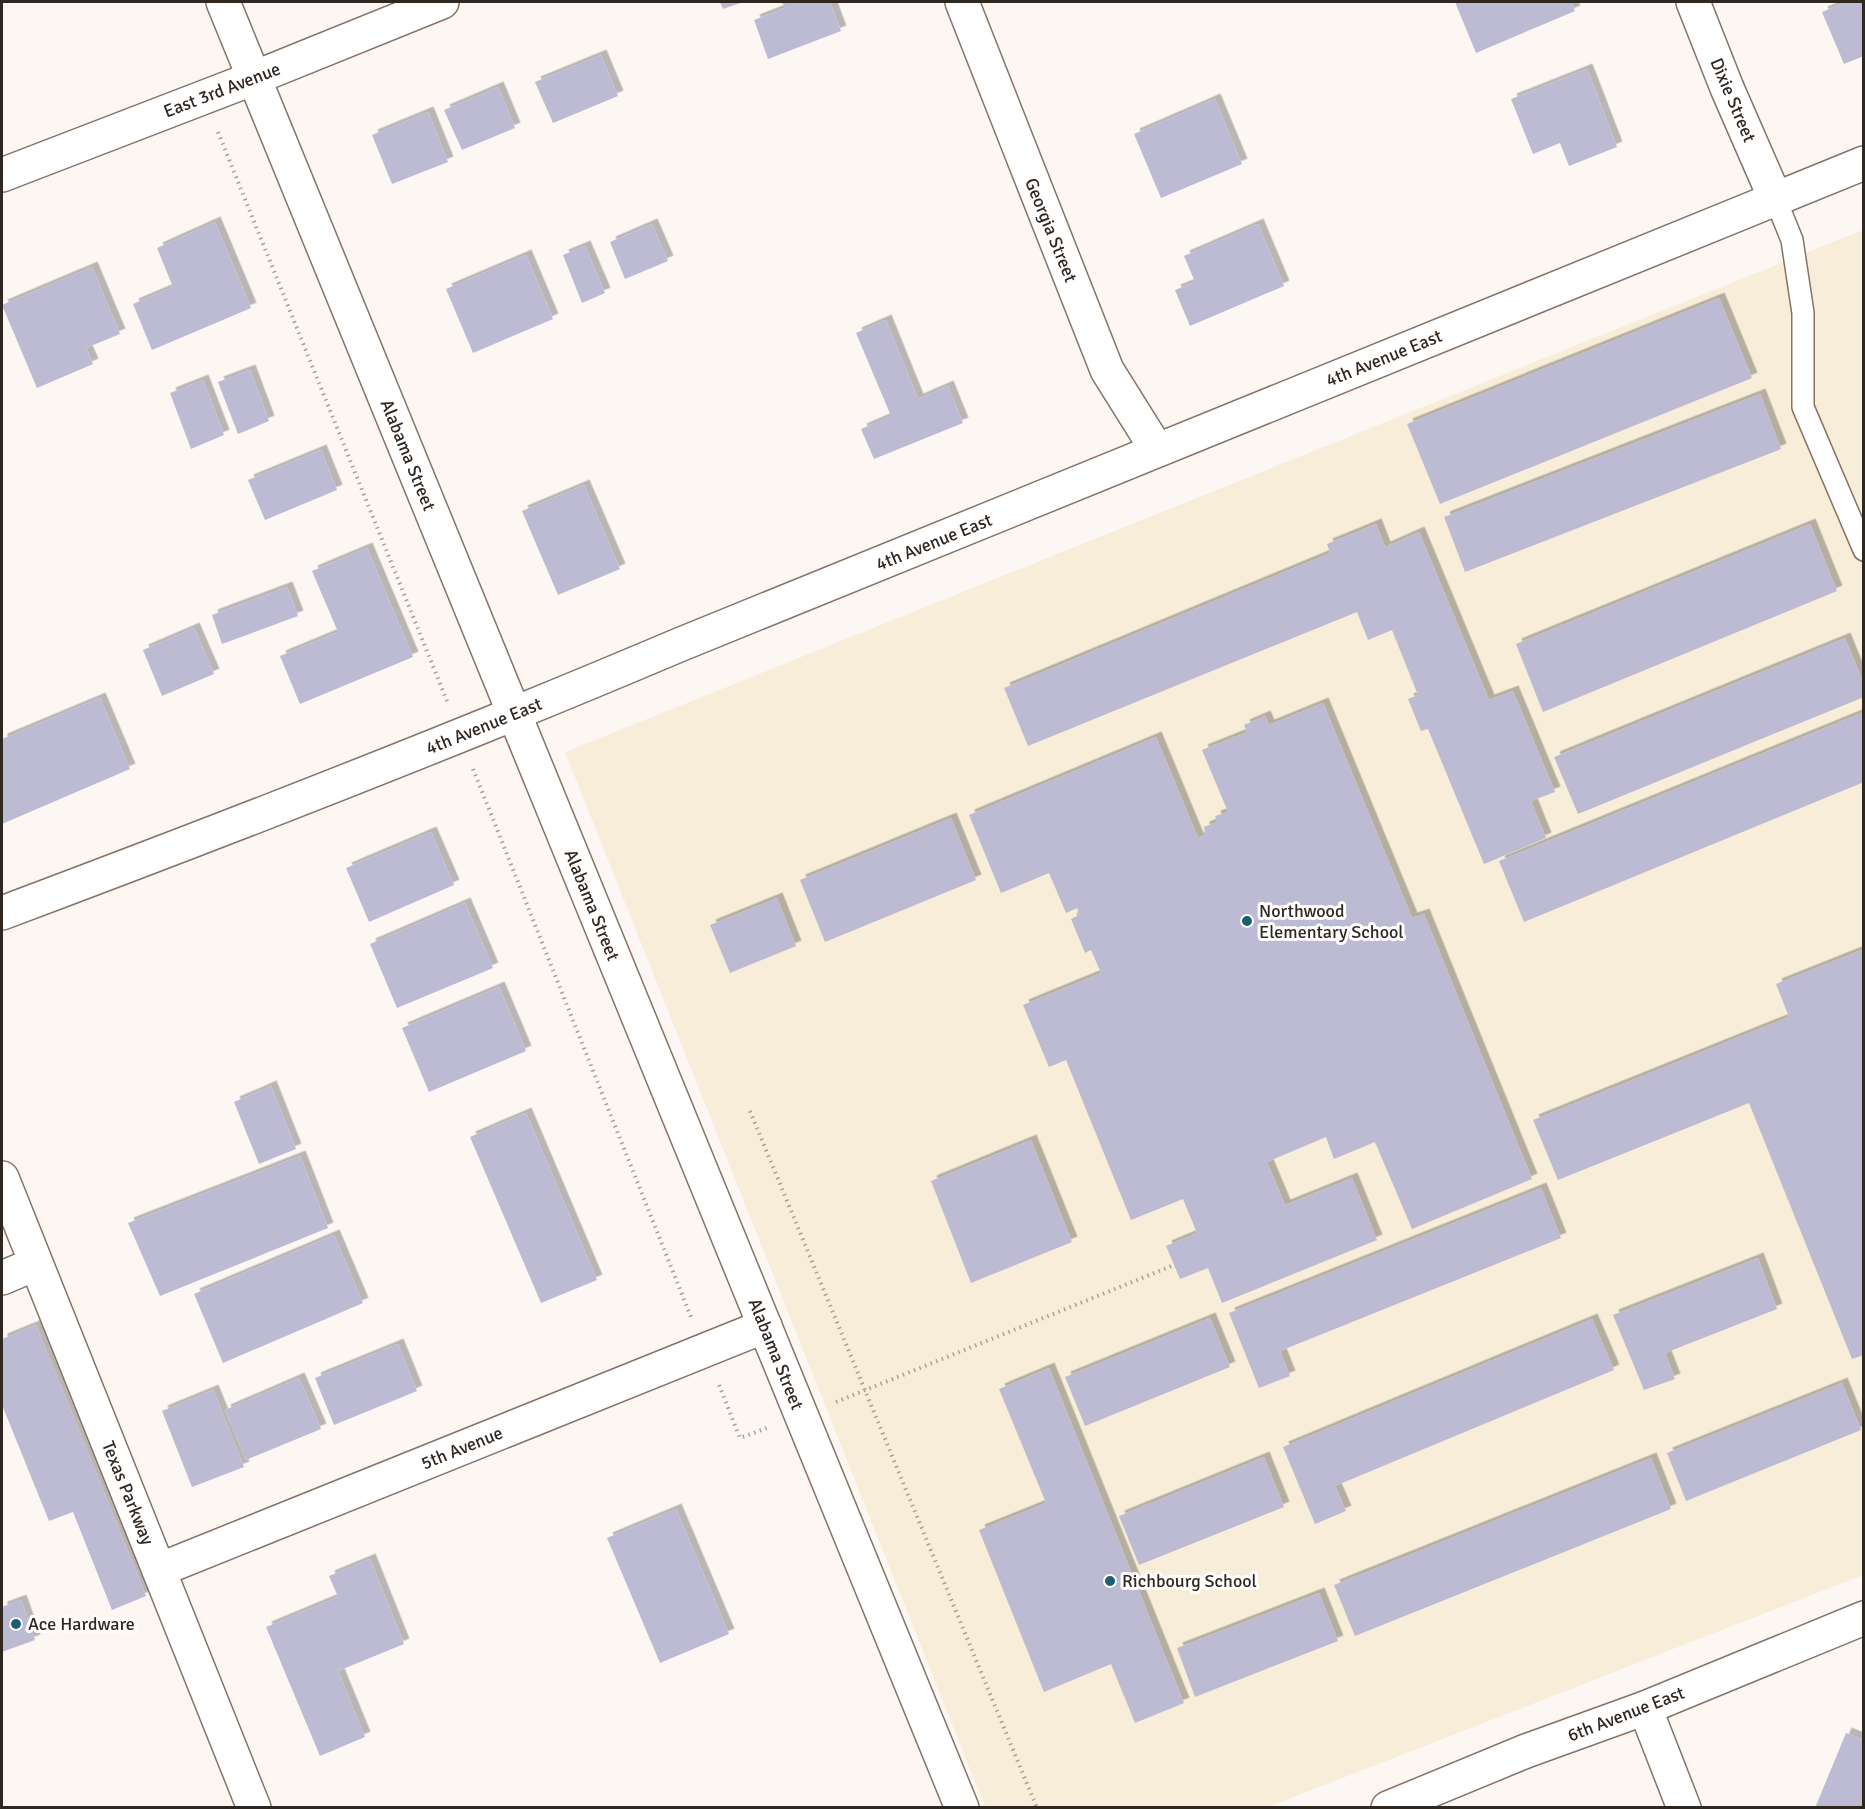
<svg xmlns="http://www.w3.org/2000/svg" width="1865" height="1809" viewBox="0 0 1865 1809" font-family="Signika,sans-serif">
  <style>
    .education { fill: #f7edd8 }
    .building { fill: #bdbad4; filter: url(#shadow) }
    .lines { fill: none; stroke-linecap: round; stroke-linejoin: round }
    .service-casing { stroke: #897263; stroke-width: 24 }
    .minor-casing { stroke: #897263; stroke-width: 36 }
    .path { stroke: #a7a09b; stroke-width: 4; stroke-dasharray: 1.5 4.5; stroke-linecap: butt }
    .service { stroke: #fff; stroke-width: 21 }
    .minor { stroke: #fff; stroke-width: 33 }
    .poi-dot { fill: #1c5e72; stroke: #fff; stroke-width: 2 }
    .labels { text-anchor: middle; dominant-baseline: central; stroke-width: 6; stroke-linejoin: round; paint-order: stroke }
    .street-label { font-size: 18px; fill: #312721; stroke: #fff }
    .poi-label { font-size: 18px; fill: #312721; stroke: #fff; text-anchor: start }
  </style>
  <defs>
    <filter id="shadow"><feDropShadow dx="5.5" dy="-5.5" stdDeviation="0" flood-color="#0004"/></filter>
  </defs>
  <rect width="100%" height="100%" fill="#fcf7f3"/>
  <!-- education -->
  <path class="education" d="M 1863,230 L 1863,1575 L 1268,1807 L 985,1807 L 565,752 Z"/>
  <!-- building -->
  <g class="building">
    <path d="M 720,2 L 743,2 L 723,9 Z"/>
    <path d="M 782,2 L 830,2 L 841,31 L 768,59 L 754,20 L 785,8 Z"/>
    <path d="M 1455,2 L 1571,2 L 1575,11 L 1476,53 Z"/>
    <path d="M 1846,2 L 1864,2 L 1864,56 L 1844,64 L 1822,12 Z"/>
    <path d="M 601,55 L 618,96 L 553,123 L 535,82 Z"/>
    <path d="M 1587,69 L 1617,147 L 1569,166 L 1560,143 L 1533,154 L 1511,99 Z"/>
    <path d="M 498,87 L 515,128 L 462,150 L 444,110 Z"/>
    <path d="M 1215,99 L 1242,164 L 1161,198 L 1134,134 Z"/>
    <path d="M 428,112 L 448,162 L 392,184 L 372,135 Z"/>
    <path d="M 215,222 L 251,308 L 152,350 L 133,304 L 173,287 L 157,248 Z"/>
    <path d="M 652,224 L 668,261 L 625,279 L 610,242 Z"/>
    <path d="M 1258,224 L 1284,286 L 1190,326 L 1175,290 L 1195,282 L 1184,256 Z"/>
    <path d="M 585,246 L 605,293 L 582,303 L 563,255 Z"/>
    <path d="M 526,255 L 553,319 L 473,353 L 446,289 Z"/>
    <path d="M 92,267 L 120,334 L 86,348 L 93,364 L 37,388 L 2,305 Z"/>
    <path d="M 1719,298 L 1752,378 L 1440,504 L 1407,424 Z"/>
    <path d="M 886,320 L 918,399 L 948,386 L 963,423 L 874,459 L 861,429 L 891,416 L 856,333 Z"/>
    <path d="M 250,370 L 269,421 L 238,434 L 218,382 Z"/>
    <path d="M 203,380 L 224,435 L 191,449 L 170,393 Z"/>
    <path d="M 1760,394 L 1781,449 L 1465,572 L 1444,517 Z"/>
    <path d="M 321,450 L 337,490 L 265,520 L 248,480 Z"/>
    <path d="M 584,485 L 620,569 L 558,595 L 522,511 Z"/>
    <path d="M 1376,524 L 1385,547 L 1419,532 L 1489,700 L 1513,691 L 1555,792 L 1531,801 L 1546,838 L 1484,864 L 1428,729 L 1421,731 L 1408,699 L 1418,695 L 1392,630 L 1368,640 L 1357,612 L 1028,746 L 1004,688 L 1330,553 L 1327,544 Z"/>
    <path d="M 1810,524 L 1837,591 L 1543,712 L 1516,644 Z"/>
    <path d="M 367,548 L 413,657 L 300,704 L 280,656 L 338,632 L 312,571 Z"/>
    <path d="M 287,587 L 298,616 L 222,644 L 212,615 Z"/>
    <path d="M 194,628 L 214,674 L 162,696 L 143,650 Z"/>
    <path d="M 1845,638 L 1864,685 L 1864,697 L 1578,814 L 1554,757 Z"/>
    <path d="M 100,698 L 130,769 L 2,824 L 2,739 Z"/>
    <path d="M 1323,703 L 1412,918 L 1424,914 L 1532,1179 L 1412,1229 L 1375,1142 L 1334,1159 L 1326,1137 L 1267,1162 L 1285,1205 L 1352,1178 L 1377,1240 L 1222,1303 L 1208,1268 L 1180,1279 L 1166,1246 L 1197,1233 L 1183,1199 L 1131,1220 L 1066,1060 L 1049,1067 L 1023,1005 L 1101,973 L 1091,950 L 1085,953 L 1071,919 L 1079,915 L 1077,908 L 1066,913 L 1049,873 L 1001,893 L 969,815 L 1156,737 L 1198,838 L 1205,835 L 1204,827 L 1217,822 L 1215,816 L 1228,812 L 1202,750 L 1247,732 L 1244,725 L 1265,716 L 1269,725 Z"/>
    <path d="M 1864,712 L 1864,782 L 1524,922 L 1499,861 Z"/>
    <path d="M 951,818 L 976,880 L 825,942 L 800,880 Z"/>
    <path d="M 431,832 L 454,885 L 369,922 L 346,868 Z"/>
    <path d="M 777,898 L 796,946 L 730,973 L 710,925 Z"/>
    <path d="M 465,903 L 493,968 L 397,1008 L 370,944 Z"/>
    <path d="M 1864,949 L 1864,1355 L 1852,1359 L 1749,1103 L 1558,1180 L 1533,1120 L 1789,1017 L 1776,984 Z"/>
    <path d="M 499,987 L 526,1051 L 429,1092 L 402,1028 Z"/>
    <path d="M 271,1086 L 296,1149 L 259,1164 L 234,1102 Z"/>
    <path d="M 526,1113 L 597,1280 L 541,1303 L 470,1137 Z"/>
    <path d="M 1031,1140 L 1072,1242 L 971,1283 L 931,1181 Z"/>
    <path d="M 300,1156 L 328,1228 L 160,1296 L 128,1223 Z"/>
    <path d="M 1541,1188 L 1561,1238 L 1280,1351 L 1290,1376 L 1259,1388 L 1229,1313 Z"/>
    <path d="M 334,1235 L 363,1303 L 223,1363 L 194,1294 Z"/>
    <path d="M 1758,1258 L 1777,1309 L 1665,1353 L 1675,1379 L 1644,1390 L 1613,1315 Z"/>
    <path d="M 1210,1318 L 1230,1367 L 1085,1426 L 1065,1377 Z"/>
    <path d="M 1592,1319 L 1614,1370 L 1335,1486 L 1346,1511 L 1315,1524 L 1283,1447 Z"/>
    <path d="M 36,1325 L 146,1596 L 112,1610 L 73,1512 L 49,1521 L 2,1405 L 2,1339 Z"/>
    <path d="M 398,1344 L 417,1391 L 334,1425 L 315,1378 Z"/>
    <path d="M 1049,1368 L 1184,1703 L 1135,1723 L 1111,1664 L 1044,1692 L 979,1530 L 1046,1503 L 999,1389 Z"/>
    <path d="M 299,1378 L 321,1429 L 246,1460 L 225,1410 Z"/>
    <path d="M 1842,1383 L 1861,1430 L 1686,1501 L 1667,1453 Z"/>
    <path d="M 213,1390 L 244,1467 L 192,1487 L 162,1411 Z"/>
    <path d="M 1264,1457 L 1284,1507 L 1139,1565 L 1119,1516 Z"/>
    <path d="M 1651,1458 L 1671,1509 L 1355,1636 L 1334,1585 Z"/>
    <path d="M 676,1509 L 729,1634 L 660,1663 L 607,1538 Z"/>
    <path d="M 370,1559 L 404,1644 L 338,1671 L 365,1737 L 320,1756 L 266,1627 L 338,1597 L 329,1576 Z"/>
    <path d="M 1319,1593 L 1338,1641 L 1195,1697 L 1177,1648 Z"/>
    <path d="M 21,1600 L 35,1640 L 2,1652 L 2,1607 Z"/>
    <path d="M 1846,1733 L 1864,1740 L 1864,1808 L 1815,1808 Z"/>
  </g>
  <g class="lines">
    <defs>
      <path id="service" d="M 1775,198 L 1792,240 L 1803,313 L 1803,407 L 1864,550"/>
      <g id="minor">
        <path d="M 223,2 L 962,1808"/>
        <path d="M 962,2 L 1107,370 L 1157,450"/>
        <path d="M 1693,2 L 1727,88 L 1775,198"/>
        <path d="M 2,175 L 254,78 L 442,2"/>
        <path d="M 2,913 C 229,828 455,740 679,645 L 1864,163"/>
        <path d="M 2,1178 L 254,1808"/>
        <path d="M 2,1278 L 35,1264"/>
        <path d="M 159,1570 L 765,1326"/>
        <path d="M 1645,1708 L 1684,1808"/>
        <path d="M 1388,1808 L 1526,1751 L 1645,1708 L 1864,1618"/>
      </g>
    </defs>
    <!-- service casing -->
    <use href="#service" class="service-casing"/>
    <!-- minor casing -->
    <use href="#minor" class="minor-casing"/>
    <!-- path -->
    <g class="path">
      <path d="M 218,132 L 447,701"/>
      <path d="M 473,769 L 691,1317"/>
      <path d="M 750,1111 L 1037,1808"/>
      <path d="M 719,1385 L 740,1438 L 767,1428"/>
      <path d="M 836,1402 L 1174,1265"/>
    </g>
    <!-- service -->
    <use href="#service" class="service"/>
    <!-- minor -->
    <use href="#minor" class="minor"/>
  </g>
  <!-- markers -->
  <g class="poi-dot">
    <circle cx="1247" cy="921" r="6"/>
    <circle cx="1110" cy="1581" r="6"/>
    <circle cx="16" cy="1624" r="6"/>
  </g>
  <g class="labels">
    <!-- street labels -->
    <g class="street-label">
      <text transform="translate(222 90) rotate(-21)">East 3rd Avenue</text>
      <text transform="translate(1733 100) rotate(67)">Dixie Street</text>
      <text transform="translate(1051 230) rotate(68)">Georgia Street</text>
      <text transform="translate(1384 358) rotate(-22)">4th Avenue East</text>
      <text transform="translate(408 455) rotate(68)">Alabama Street</text>
      <text transform="translate(934 542) rotate(-22)">4th Avenue East</text>
      <text transform="translate(484 726) rotate(-22)">4th Avenue East</text>
      <text transform="translate(592 905) rotate(68)">Alabama Street</text>
      <text transform="translate(776 1354) rotate(68)">Alabama Street</text>
      <text transform="translate(462 1448) rotate(-22)">5th Avenue</text>
      <text transform="translate(128 1493) rotate(68)">Texas Parkway</text>
      <text transform="translate(1626 1714) rotate(-21)">6th Avenue East</text>
    </g>
    <!-- poi labels -->
    <g class="poi-label">
      <text x="1259" y="911">Northwood<tspan x="1259" dy="21">Elementary School</tspan></text>
      <text x="1122" y="1581">Richbourg School</text>
      <text x="28" y="1624">Ace Hardware</text>
    </g>
  </g>
  <!-- border -->
  <rect width="1865" height="1809" fill="none" stroke="#312721" stroke-width="6"/>
</svg>
